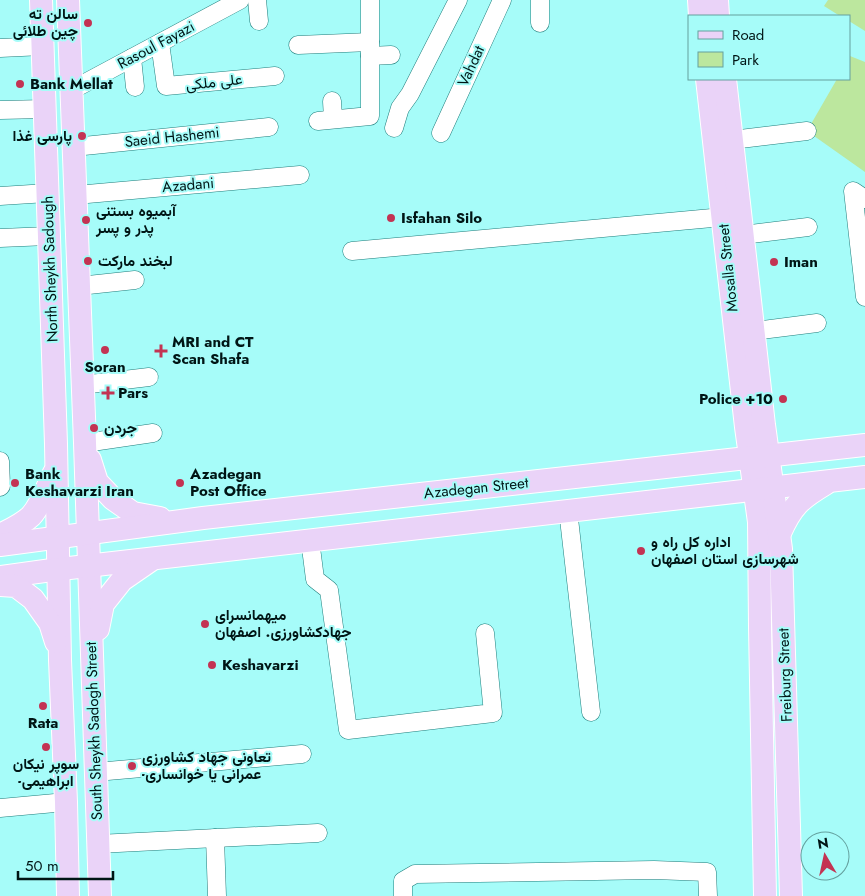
<svg xmlns="http://www.w3.org/2000/svg" width="865" height="896" viewBox="0 0 865 896" font-family="Jost,Vazirmatn,sans-serif">
  <style>
    .green { fill: #bce79e }
    .lines { fill: none; stroke-linecap: round; stroke-linejoin: round }
    .minor-casing { stroke: #1f7e7c; stroke-width: 19 }
    .major-casing { stroke: #fff; stroke-width: 24 }
    .minor { stroke: #fff; stroke-width: 18 }
    .major { stroke: #ead3f8; stroke-width: 22 }
    .poi-dot { fill: #c33353; stroke: #a6fcf9; stroke-width: 2 }
    .labels { text-anchor: middle; dominant-baseline: central; stroke-width: 4; stroke-linejoin: round; paint-order: stroke }
    .poi-label { font-size: 15px; font-weight: bold; fill: #001515; stroke: #a6fcf9; text-anchor: start }
    .street-label { font-size: 15px; fill: #001515; stroke: #a6fcf9 }
  </style>
  <rect width="100%" height="100%" fill="#a6fcf9"/>
  <!-- green -->
  <g class="green">
    <path d="M 828,0 L 865,0 L 865,31 L 849,21 L 849,16 L 840,16 L 824,6 Z"/>
    <path d="M 850,56 L 865,62 L 865,172 L 807,131 L 837,79 L 849,79 L 849,58 Z"/>
  </g>
  <g class="lines">
    <defs>
      <g id="minor">
        <path d="M 257,0 L 259,21"/>
        <path d="M 540,0 L 540,23"/>
        <path d="M 160,43 L 166,86 L 275,76"/>
        <path d="M 298,45 L 370,42"/>
        <path d="M 0,48 L 43,46"/>
        <path d="M 370,56 L 391,55"/>
        <path d="M 132,58 L 135,87"/>
        <path d="M 72,90 L 240,0"/>
        <path d="M 332,101 L 333,119"/>
        <path d="M 0,110 L 45,109"/>
        <path d="M 318,121 L 370,116 L 370,0"/>
        <path d="M 394,128 L 400,108 L 410,94 L 458,0"/>
        <path d="M 441,133 L 502,0"/>
        <path d="M 732,140 L 807,131"/>
        <path d="M 74,147 L 269,127"/>
        <path d="M 76,195 L 300,175"/>
        <path d="M 0,196 L 47,193"/>
        <path d="M 865,199 L 853,191 L 865,297"/>
        <path d="M 743,235 L 808,227"/>
        <path d="M 0,238 L 48,236"/>
        <path d="M 352,251 L 723,217"/>
        <path d="M 79,286 L 135,280"/>
        <path d="M 754,331 L 817,323"/>
        <path d="M 82,385 L 149,377"/>
        <path d="M 85,443 L 153,433"/>
        <path d="M 0,461 L 1,486 L 0,487"/>
        <path d="M 568,510 L 591,712"/>
        <path d="M 310,540 L 315,579 L 329,590 L 348,730 L 493,713 L 485,633"/>
        <path d="M 96,772 L 302,754"/>
        <path d="M 0,808 L 66,802"/>
        <path d="M 215,838 L 217,896"/>
        <path d="M 98,844 L 318,833"/>
        <path d="M 403,896 L 403,881 L 415,874 L 654,870 L 707,872 L 708,896"/>
      </g>
      <g id="major">
        <path d="M 41,0 L 56,444 L 60,660 L 66,802 L 68,896"/>
        <path d="M 68,0 L 85,443 L 100,896"/>
        <path d="M 699,0 L 700,16"/>
        <path d="M 717,0 L 718,16"/>
        <path d="M 707,79 L 746,427 L 759,522 L 760,627 L 765,896"/>
        <path d="M 725,79 L 764,425 L 781,549 L 791,896"/>
        <path d="M 90,460 L 97,482 L 113,499 L 133,513 L 160,518"/>
        <path d="M 780,533 C 792,506 800,499 825,484"/>
        <path d="M 0,535 C 10,530 23,524 31,516 C 42,504 47,486 54,473"/>
        <path d="M 0,545 L 203,518 L 865,445"/>
        <path d="M 0,577 L 52,570 L 865,477"/>
        <path d="M 0,585 L 16,586 L 33,599 L 50,623 L 56,642"/>
        <path d="M 98,629 L 103,604 L 122,580 L 151,560"/>
      </g>
    </defs>
    <!-- minor casing -->
    <use href="#minor" class="minor-casing"/>
    <!-- major casing -->
    <use href="#major" class="major-casing"/>
    <!-- minor -->
    <use href="#minor" class="minor"/>
    <!-- major -->
    <use href="#major" class="major"/>
  </g>
  <!-- markers -->
  <g class="poi-dot">
    <circle cx="88" cy="23" r="5"/>
    <circle cx="20" cy="84" r="5"/>
    <circle cx="82" cy="136" r="5"/>
    <circle cx="391" cy="218" r="5"/>
    <circle cx="86" cy="220" r="5"/>
    <circle cx="88" cy="261" r="5"/>
    <circle cx="774" cy="262" r="5"/>
    <circle cx="105" cy="350" r="5"/>
    <path d="M158.5 343.5h5v5h5v5h-5v5h-5v-5h-5v-5h5z"/>
    <path d="M105.5 385.5h5v5h5v5h-5v5h-5v-5h-5v-5h5z"/>
    <circle cx="783" cy="399" r="5"/>
    <circle cx="94" cy="428" r="5"/>
    <circle cx="15" cy="483" r="5"/>
    <circle cx="180" cy="483" r="5"/>
    <circle cx="641" cy="551" r="5"/>
    <circle cx="205" cy="624" r="5"/>
    <circle cx="212" cy="665" r="5"/>
    <circle cx="43" cy="706" r="5"/>
    <circle cx="46" cy="747" r="5"/>
    <circle cx="132" cy="766" r="5"/>
  </g>
  <g class="labels">
    <!-- poi labels -->
    <g class="poi-label">
      <text x="78" y="14" text-anchor="end">سالن ته<tspan x="78" dy="17">چین طلائی</tspan></text>
      <text x="30" y="84">Bank Mellat</text>
      <text x="72" y="136" text-anchor="end">پارسی غذا</text>
      <text x="96" y="211">آبمیوه بستنی<tspan x="96" dy="17">پدر و پسر</tspan></text>
      <text x="401" y="218">Isfahan Silo</text>
      <text x="98" y="261">لبخند مارکت</text>
      <text x="784" y="262">Iman</text>
      <text x="172" y="342">MRI and CT<tspan x="172" dy="17">Scan Shafa</tspan></text>
      <text x="105" y="367" text-anchor="middle">Soran</text>
      <text x="118" y="393">Pars</text>
      <text x="773" y="399" text-anchor="end">Police +10</text>
      <text x="104" y="428">جردن</text>
      <text x="25" y="474">Bank<tspan x="25" dy="17">Keshavarzi Iran</tspan></text>
      <text x="190" y="474">Azadegan<tspan x="190" dy="17">Post Office</tspan></text>
      <text x="651" y="542">اداره کل راه و<tspan x="651" dy="17">شهرسازی استان اصفهان</tspan></text>
      <text x="215" y="615">میهمانسرای<tspan x="215" dy="17">جهادکشاورزی. اصفهان</tspan></text>
      <text x="222" y="665">Keshavarzi</text>
      <text x="43" y="723" text-anchor="middle">Rata</text>
      <text x="142" y="757">تعاونی جهاد کشاورزی<tspan x="142" dy="17">-عمرانی یا خوانساری</tspan></text>
      <text x="46" y="764" text-anchor="middle">سوپر نیکان<tspan x="46" dy="17">-ابراهیمی</tspan></text>
    </g>
    <!-- street labels -->
    <g class="street-label">
      <text transform="translate(156 45) rotate(-28)">Rasoul Fayazi</text>
      <text transform="translate(471 66) rotate(-65)">Vahdat</text>
      <text transform="translate(214 82) rotate(-6)">علی ملکی</text>
      <text transform="translate(172 137) rotate(-6)">Saeid Hashemi</text>
      <text transform="translate(188 185) rotate(-5)">Azadani</text>
      <text transform="translate(728 268) rotate(-96)">Mosalla Street</text>
      <text transform="translate(50 269) rotate(-92)">North Sheykh Sadough</text>
      <text transform="translate(476 488) rotate(-6)">Azadegan Street</text>
      <text transform="translate(785 675) rotate(-92)">Freiburg Street</text>
      <text transform="translate(94 731) rotate(-92)">South Sheykh Sadogh Street</text>
    </g>
  </g>
  <!-- legend -->
  <rect x="688" y="15" width="162" height="65" fill="#a6fcf9" stroke="#64a09e"/>
  <rect x="698" y="31" width="25" height="8" fill="#ead3f8" stroke="#64a09e"/>
  <text x="732" y="40" font-size="15" fill="#001515">Road</text>
  <rect x="698" y="52" width="25" height="15" fill="#bce79e" stroke="#64a09e"/>
  <text x="732" y="65" font-size="15" fill="#001515">Park</text>
  <!-- north arrow -->
  <g transform="translate(825 856) rotate(351)"><circle r="24" fill="#a6fcf9" stroke="#64a09e"/>
  <path d="M0-4L9 19L0 12L-9 19Z" fill="#c33353"/>
  <text y="-8" font-size="14" font-weight="bold" text-anchor="middle" fill="#001515">N</text>
  </g>
  <!-- scale -->
  <path d="M18 871v8h95v-8" fill="none" stroke="#001515" stroke-width="2.5"/>
  <text x="25" y="871" font-size="15" fill="#001515" stroke="#a6fcf9" stroke-width="4" paint-order="stroke">50 m</text>
</svg>
